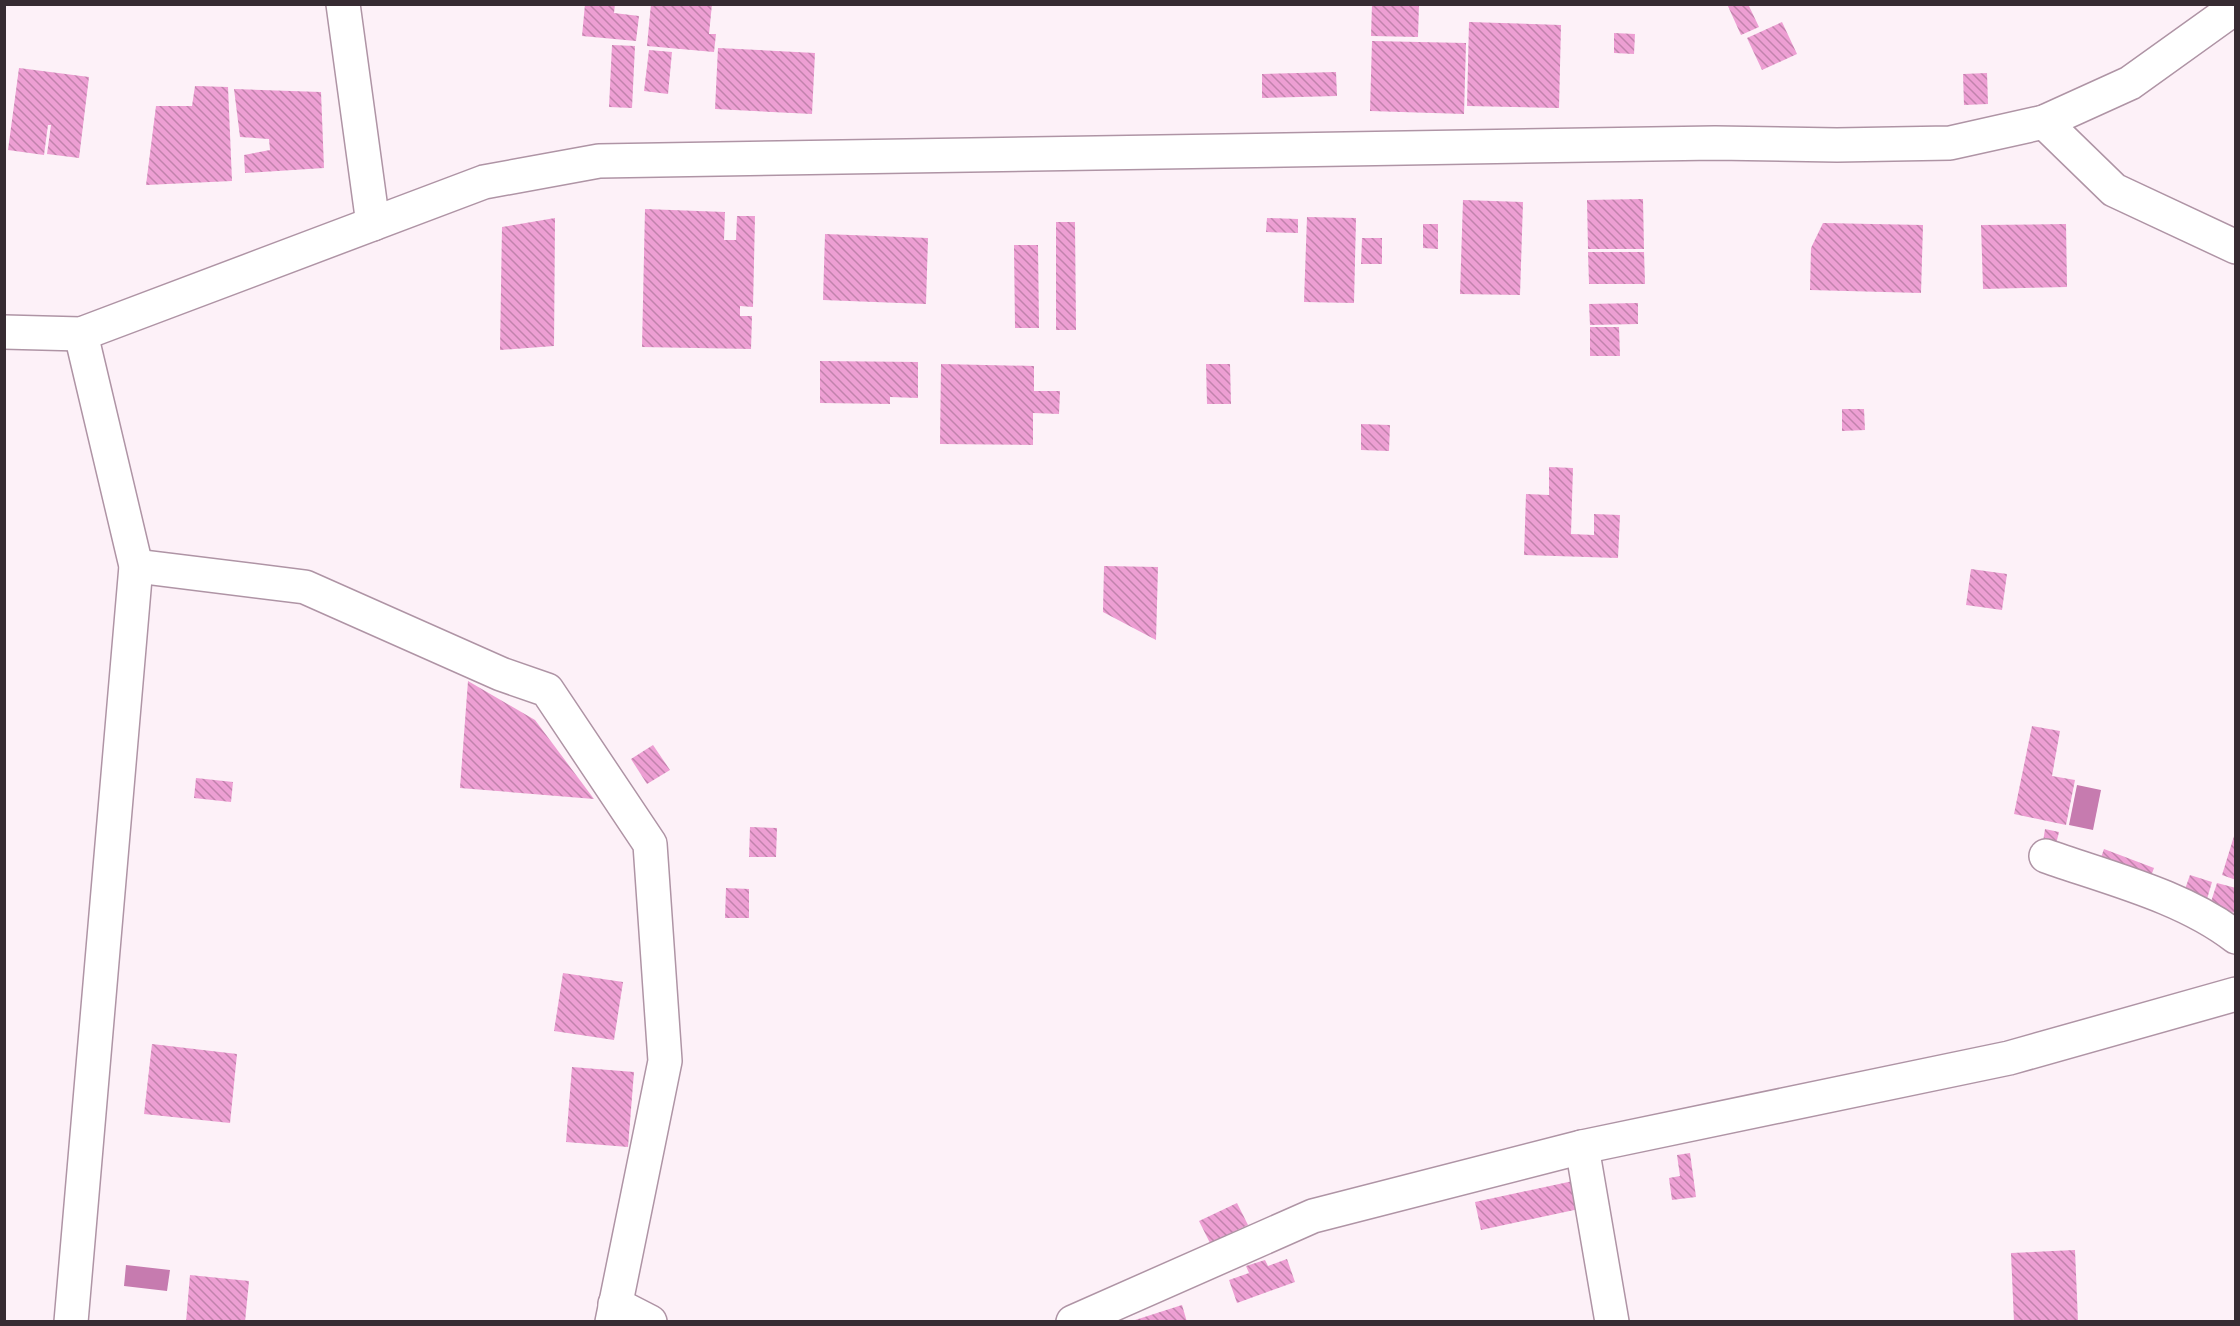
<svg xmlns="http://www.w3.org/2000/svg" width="2240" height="1326" viewBox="0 0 2240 1326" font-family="'DM Sans',sans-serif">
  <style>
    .water { fill: #c67baf }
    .building { fill: url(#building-back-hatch) }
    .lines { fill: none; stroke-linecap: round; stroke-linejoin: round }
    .minor-casing { stroke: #af94a5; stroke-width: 36 }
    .tertiary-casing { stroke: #af94a5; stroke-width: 36 }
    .secondary-casing { stroke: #af94a5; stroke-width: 36 }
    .minor { stroke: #fff; stroke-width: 33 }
    .tertiary { stroke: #fff; stroke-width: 33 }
    .secondary { stroke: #fff; stroke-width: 33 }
  </style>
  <defs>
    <pattern id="building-back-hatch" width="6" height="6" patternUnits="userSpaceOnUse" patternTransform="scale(1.5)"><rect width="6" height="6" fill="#ed9fd3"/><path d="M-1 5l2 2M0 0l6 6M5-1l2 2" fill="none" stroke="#c182ac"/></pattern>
  </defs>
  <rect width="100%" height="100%" fill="#fdf1f8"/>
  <!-- water -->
  <g class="water">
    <path d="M 2077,785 L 2101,790 L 2093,830 L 2069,825 Z"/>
    <path d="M 126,1265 L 170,1270 L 167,1291 L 124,1286 Z"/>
  </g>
  <!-- building -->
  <g class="building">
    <path d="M 585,4 L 615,4 L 614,13 L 639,16 L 636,41 L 582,36 Z"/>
    <path d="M 651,4 L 712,4 L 709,34 L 716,34 L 714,52 L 647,46 Z"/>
    <path d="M 1372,4 L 1419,4 L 1418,37 L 1371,36 Z"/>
    <path d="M 1727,4 L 1748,4 L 1759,27 L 1741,35 Z"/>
    <path d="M 1469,22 L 1561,25 L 1559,108 L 1467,106 Z"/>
    <path d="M 1782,22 L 1797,54 L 1762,70 L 1747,38 Z"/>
    <path d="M 1614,33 L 1635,34 L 1634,54 L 1614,53 Z"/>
    <path d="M 1372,41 L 1466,43 L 1464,114 L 1370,111 Z"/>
    <path d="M 612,45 L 635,46 L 632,108 L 609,107 Z"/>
    <path d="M 718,48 L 815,53 L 812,114 L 715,109 Z"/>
    <path d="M 649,50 L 672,52 L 668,94 L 644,91 Z"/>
    <path d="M 19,68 L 89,77 L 79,158 L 47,154 L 51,125 L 48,125 L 44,155 L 8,150 Z"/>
    <path d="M 1336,72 L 1337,96 L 1262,98 L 1262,74 Z"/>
    <path d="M 1987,73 L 1988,104 L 1964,105 L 1963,74 Z"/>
    <path d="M 195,86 L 228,87 L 232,181 L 146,185 L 156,106 L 192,106 Z"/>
    <path d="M 234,89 L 321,92 L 324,168 L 245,173 L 244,155 L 270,150 L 269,139 L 240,137 Z"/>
    <path d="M 1643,199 L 1644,249 L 1588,249 L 1587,200 Z"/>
    <path d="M 1463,200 L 1523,202 L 1520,295 L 1460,294 Z"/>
    <path d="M 645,209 L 725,212 L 724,240 L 736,240 L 737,216 L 755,216 L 753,307 L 740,306 L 740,316 L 752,316 L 751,349 L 642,347 Z"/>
    <path d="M 1307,217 L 1356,218 L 1354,303 L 1304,302 Z"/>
    <path d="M 555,218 L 554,346 L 500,350 L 502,227 Z"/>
    <path d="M 1267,218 L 1298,219 L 1298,233 L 1266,232 Z"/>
    <path d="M 1056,222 L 1075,222 L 1076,330 L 1056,330 Z"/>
    <path d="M 1823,223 L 1923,225 L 1921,293 L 1810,290 L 1811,248 Z"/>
    <path d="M 1423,224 L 1438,224 L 1438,249 L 1423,248 Z"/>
    <path d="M 2066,224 L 2067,287 L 1983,289 L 1981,225 Z"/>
    <path d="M 825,234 L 928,238 L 926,304 L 823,300 Z"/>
    <path d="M 1362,238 L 1382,238 L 1382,264 L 1361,264 Z"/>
    <path d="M 1014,245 L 1038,245 L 1039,328 L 1015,328 Z"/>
    <path d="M 1588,252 L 1644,252 L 1645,284 L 1589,284 Z"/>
    <path d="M 1638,303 L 1638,324 L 1590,325 L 1589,304 Z"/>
    <path d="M 1590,327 L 1619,327 L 1620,356 L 1590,356 Z"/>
    <path d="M 820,361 L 918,362 L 918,398 L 890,397 L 890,404 L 820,403 Z"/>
    <path d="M 941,364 L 1034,366 L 1034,391 L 1060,391 L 1059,414 L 1033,413 L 1033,445 L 940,444 Z"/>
    <path d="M 1206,364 L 1230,364 L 1231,404 L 1207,404 Z"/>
    <path d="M 1842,409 L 1864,409 L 1865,430 L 1842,431 Z"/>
    <path d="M 1361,424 L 1390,425 L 1389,451 L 1361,450 Z"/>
    <path d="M 1549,467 L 1573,468 L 1571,534 L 1594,535 L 1594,514 L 1620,515 L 1618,558 L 1524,555 L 1526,494 L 1549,495 Z"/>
    <path d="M 1104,566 L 1158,567 L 1156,640 L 1103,612 Z"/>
    <path d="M 1971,569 L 2007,574 L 2002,610 L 1966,605 Z"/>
    <path d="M 468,681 L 535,720 L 594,799 L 460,788 Z"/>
    <path d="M 2032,726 L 2060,731 L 2052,776 L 2075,780 L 2066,825 L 2014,814 Z"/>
    <path d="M 653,745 L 670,770 L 647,784 L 631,759 Z"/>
    <path d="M 196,778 L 233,782 L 231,802 L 194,798 Z"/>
    <path d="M 750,827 L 777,828 L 776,857 L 749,857 Z"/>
    <path d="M 2045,829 L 2059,832 L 2056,844 L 2043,842 Z"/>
    <path d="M 2235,833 L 2236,833 L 2236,880 L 2222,875 Z"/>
    <path d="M 2104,849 L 2154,868 L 2148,884 L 2098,866 Z"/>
    <path d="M 2190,875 L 2212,882 L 2207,899 L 2184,892 Z"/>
    <path d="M 2217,883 L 2236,888 L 2235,913 L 2210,905 Z"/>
    <path d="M 726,888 L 749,889 L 749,918 L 725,918 Z"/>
    <path d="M 563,973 L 623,982 L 614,1040 L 554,1031 Z"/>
    <path d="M 152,1044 L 237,1054 L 230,1123 L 144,1114 Z"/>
    <path d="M 572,1067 L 634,1072 L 628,1147 L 566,1142 Z"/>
    <path d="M 1690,1153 L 1696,1197 L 1672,1200 L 1669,1178 L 1680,1176 L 1677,1155 Z"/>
    <path d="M 1573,1181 L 1579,1209 L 1481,1230 L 1475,1202 Z"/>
    <path d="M 1237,1203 L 1248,1225 L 1210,1243 L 1199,1221 Z"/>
    <path d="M 2075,1250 L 2078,1322 L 2014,1322 L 2011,1253 Z"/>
    <path d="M 1287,1259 L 1295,1282 L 1237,1303 L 1229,1280 L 1249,1273 L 1246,1266 L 1265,1260 L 1268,1266 Z"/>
    <path d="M 190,1275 L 249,1281 L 245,1322 L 186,1322 Z"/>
    <path d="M 1182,1305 L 1187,1322 L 1132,1322 L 1132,1321 Z"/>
  </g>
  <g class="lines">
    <defs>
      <g id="minor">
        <path d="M 343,4 L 373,224"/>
        <path d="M 2046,856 C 2108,878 2183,896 2236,937"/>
        <path d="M 1582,1147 L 1612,1322"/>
        <path d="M 615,1304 L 650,1322"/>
        <path d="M 71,1322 L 136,566 L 81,334"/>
        <path d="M 1073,1322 L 1313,1216 L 1582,1147 L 2009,1058 L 2236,994"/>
      </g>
      <g id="tertiary">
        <path d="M 2044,122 L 2114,190 L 2236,247"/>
        <path d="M 136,566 L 305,587 L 501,674 L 547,690 L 650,844 L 665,1061 L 612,1322"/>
      </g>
      <path id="secondary" d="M 4,332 L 81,334 L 484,182 L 599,161 L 1715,143 L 1837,145 L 1950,143 L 2044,122 L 2130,83 L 2236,7"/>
    </defs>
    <!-- minor casing -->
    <use href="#minor" class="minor-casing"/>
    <!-- tertiary casing -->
    <use href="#tertiary" class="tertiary-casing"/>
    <!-- secondary casing -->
    <use href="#secondary" class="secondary-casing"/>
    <!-- minor -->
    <use href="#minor" class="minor"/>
    <!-- tertiary -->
    <use href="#tertiary" class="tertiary"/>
    <!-- secondary -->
    <use href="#secondary" class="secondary"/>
  </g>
  <!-- border -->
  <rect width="2240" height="1326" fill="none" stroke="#362b32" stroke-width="12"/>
</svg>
